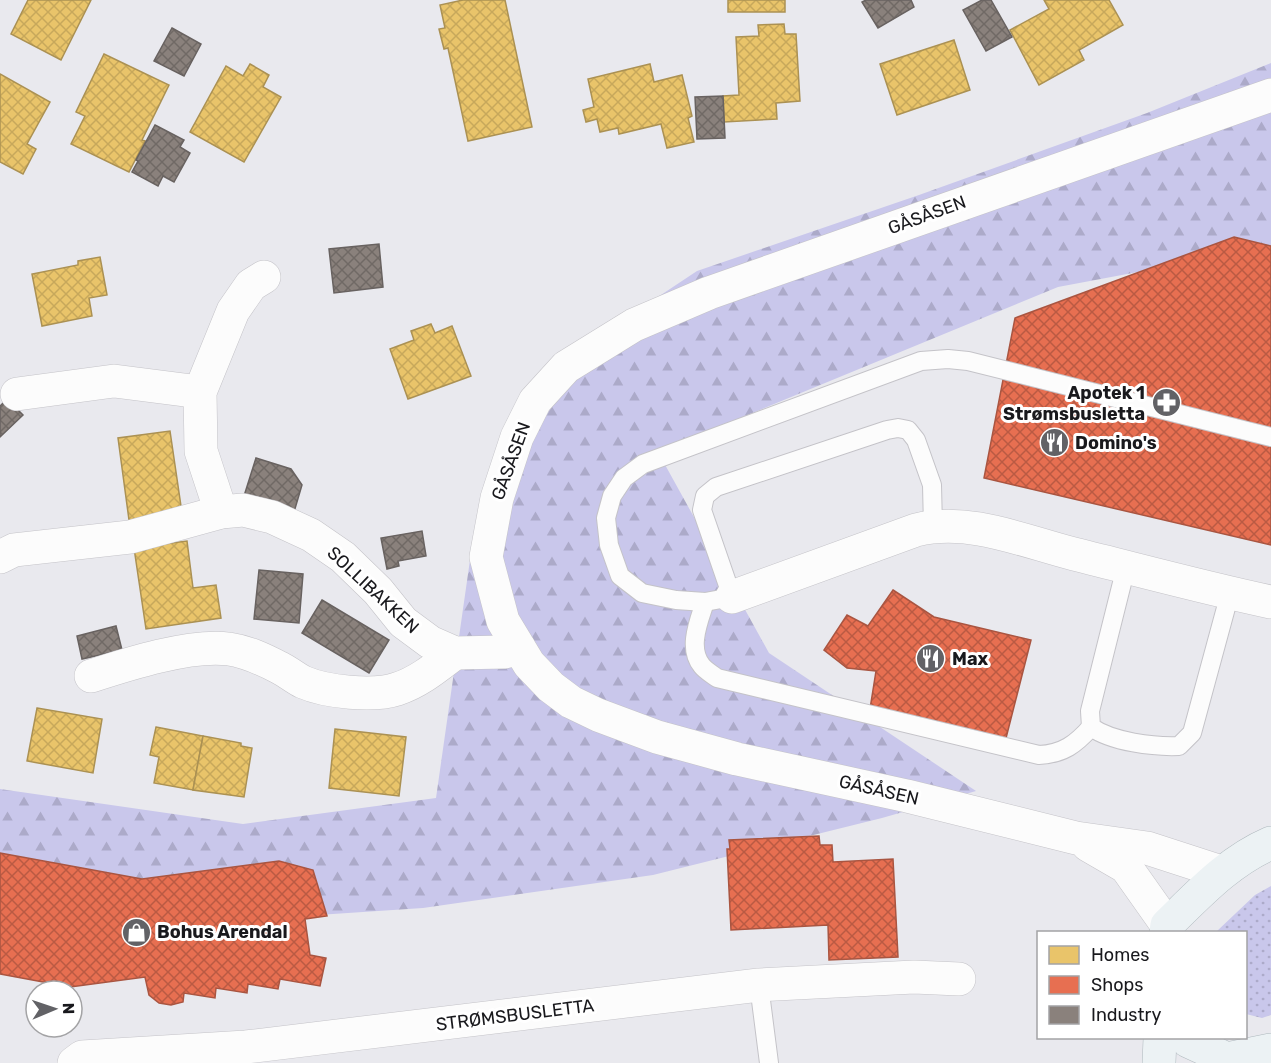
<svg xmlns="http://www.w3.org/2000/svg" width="1271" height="1063" viewBox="0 0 1271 1063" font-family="Rubik,sans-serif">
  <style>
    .grass { fill: url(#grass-dots) }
    .forest { fill: url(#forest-firs) }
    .homes { fill: url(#homes-cross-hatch); stroke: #ab9153; stroke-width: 1.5 }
    .shops { fill: url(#shops-cross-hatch); stroke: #a95541; stroke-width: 1.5 }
    .industry { fill: url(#industry-cross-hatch); stroke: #686260; stroke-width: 1.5 }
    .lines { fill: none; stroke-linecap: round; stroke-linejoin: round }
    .service-casing { stroke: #c4c3c8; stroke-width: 20 }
    .minor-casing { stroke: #c4c3c8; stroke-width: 34 }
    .tertiary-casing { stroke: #c4c3c8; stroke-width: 34 }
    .primary-casing { stroke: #aeb8bd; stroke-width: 34 }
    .service { stroke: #fcfcfc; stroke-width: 18 }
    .minor { stroke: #fcfcfc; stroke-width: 33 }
    .tertiary { stroke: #fcfcfc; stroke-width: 33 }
    .primary { stroke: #ecf2f4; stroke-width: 33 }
    .labels { text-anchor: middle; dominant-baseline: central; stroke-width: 6; stroke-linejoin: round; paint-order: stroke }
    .street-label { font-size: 18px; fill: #19191d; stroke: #fff }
    .poi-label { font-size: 18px; font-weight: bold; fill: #19191d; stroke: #fff; text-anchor: start }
  </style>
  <defs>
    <pattern id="grass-dots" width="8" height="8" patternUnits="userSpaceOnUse" patternTransform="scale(1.5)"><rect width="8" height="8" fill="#c9c7eb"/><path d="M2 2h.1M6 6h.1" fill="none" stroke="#acaac9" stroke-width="1.8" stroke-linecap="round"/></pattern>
    <pattern id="forest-firs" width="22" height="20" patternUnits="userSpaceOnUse" patternTransform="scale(1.5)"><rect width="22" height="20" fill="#c9c7eb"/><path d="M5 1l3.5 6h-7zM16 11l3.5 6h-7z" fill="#acaac9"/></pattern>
    <pattern id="homes-cross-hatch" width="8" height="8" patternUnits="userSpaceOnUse" patternTransform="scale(1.5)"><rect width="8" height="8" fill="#e9c46a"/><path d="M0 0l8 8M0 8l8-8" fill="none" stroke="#c7a85b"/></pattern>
    <pattern id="shops-cross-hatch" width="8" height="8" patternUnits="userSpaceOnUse" patternTransform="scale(1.5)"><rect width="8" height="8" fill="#e76f51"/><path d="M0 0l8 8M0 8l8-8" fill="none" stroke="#ba5a43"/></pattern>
    <pattern id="industry-cross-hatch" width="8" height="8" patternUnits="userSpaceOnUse" patternTransform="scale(1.5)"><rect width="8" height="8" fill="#8a817c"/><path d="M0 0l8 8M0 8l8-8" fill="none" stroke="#706965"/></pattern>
  </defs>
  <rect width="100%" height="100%" fill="#e9e9ee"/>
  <!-- grass -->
  <path class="grass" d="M 1271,886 L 1271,1015 L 1262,1018 L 1246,1014 L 1246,932 L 1216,932 L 1255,895 Z"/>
  <!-- forest -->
  <path class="forest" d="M 1271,63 L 1271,247 L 1058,287 L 658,452 L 769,653 L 976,791 L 882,818 L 653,875 L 423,908 L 180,924 L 0,917 L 0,789 L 243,824 L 436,798 L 470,560 L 542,374 L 697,271 L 919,195 L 1147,113 Z"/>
  <!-- homes -->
  <g class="homes">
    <path d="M 28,0 L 91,0 L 61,60 L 11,34 Z"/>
    <path d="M 463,0 L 505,0 L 532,127 L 468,141 L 448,48 L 444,49 L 439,29 L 445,28 L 440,5 Z"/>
    <rect x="728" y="0" width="57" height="12"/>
    <path d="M 1044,0 L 1109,0 L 1123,25 L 1079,50 L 1084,60 L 1039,85 L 1010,30 L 1049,9 Z"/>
    <path d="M 784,24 L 785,34 L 796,34 L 800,101 L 776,103 L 777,119 L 724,122 L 723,96 L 739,95 L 736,37 L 759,36 L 758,25 Z"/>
    <path d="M 954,40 L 970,90 L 897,115 L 880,64 Z"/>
    <path d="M 104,54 L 169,85 L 142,140 L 145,141 L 129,172 L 71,144 L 85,116 L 76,112 Z"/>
    <path d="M 250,64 L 269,75 L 263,87 L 281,97 L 244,162 L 190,132 L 226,66 L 243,76 Z"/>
    <path d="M 650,64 L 654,82 L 682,75 L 692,116 L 688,118 L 694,142 L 667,148 L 661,124 L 619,134 L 618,128 L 600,132 L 597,119 L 586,122 L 583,110 L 594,107 L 588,79 Z"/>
    <path d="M 0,74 L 50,102 L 27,144 L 36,149 L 23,174 L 0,162 Z"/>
    <path d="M 100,257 L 107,295 L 89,298 L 92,316 L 42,326 L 32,274 L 78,265 L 78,261 Z"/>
    <path d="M 431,324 L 435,333 L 452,326 L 471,376 L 408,399 L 390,349 L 414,340 L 411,331 Z"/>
    <path d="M 170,431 L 182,513 L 129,520 L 118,438 Z"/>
    <path d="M 187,541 L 193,588 L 216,585 L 221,618 L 146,629 L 134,548 Z"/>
    <path d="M 37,708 L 102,719 L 93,773 L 27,761 Z"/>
    <path d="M 156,727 L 203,736 L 193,790 L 154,783 L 159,757 L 150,755 Z"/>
    <path d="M 335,729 L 406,737 L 399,796 L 329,788 Z"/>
    <path d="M 203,736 L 241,743 L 241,746 L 252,748 L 244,797 L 193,790 Z"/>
  </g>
  <!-- shops -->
  <g class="shops">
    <path d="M 1234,237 L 1271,246 L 1271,545 L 984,478 L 1015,318 Z"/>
    <path d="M 893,590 L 934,617 L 1031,640 L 1005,742 L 870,709 L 876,671 L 847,668 L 824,650 L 847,615 L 868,626 Z"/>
    <path d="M 819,836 L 820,845 L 832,845 L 833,862 L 893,859 L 898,957 L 829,960 L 828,925 L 731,930 L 727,849 L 730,849 L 729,840 Z"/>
    <path d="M 0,853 L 142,879 L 279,861 L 313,870 L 327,916 L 305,919 L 310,955 L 326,958 L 320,986 L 280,979 L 278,989 L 248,984 L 247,993 L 216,988 L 215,998 L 184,993 L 183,1002 L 171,1005 L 159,1003 L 149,995 L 145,977 L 70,987 L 0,974 Z"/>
  </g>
  <!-- industry -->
  <g class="industry">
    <path d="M 866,0 L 911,0 L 914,7 L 878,28 L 862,2 Z"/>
    <path d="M 982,0 L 991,0 L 1012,37 L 986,51 L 963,10 Z"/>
    <path d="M 172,28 L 201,44 L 184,76 L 154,61 Z"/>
    <path d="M 723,96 L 725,138 L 697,139 L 695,97 Z"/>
    <path d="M 155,125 L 184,140 L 180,147 L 190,153 L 174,182 L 163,176 L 158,186 L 132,172 L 138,161 L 136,160 Z"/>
    <path d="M 379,244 L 383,287 L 334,293 L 329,249 Z"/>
    <path d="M 7,399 L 23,415 L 0,437 L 0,406 Z"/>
    <path d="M 256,458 L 291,469 L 302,485 L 294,512 L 244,496 Z"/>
    <path d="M 422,531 L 426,556 L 398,561 L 399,566 L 387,569 L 381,538 Z"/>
    <path d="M 259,570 L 303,574 L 299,623 L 254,619 Z"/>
    <path d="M 322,600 L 389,640 L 369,673 L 302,633 Z"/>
    <path d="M 116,626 L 122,650 L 82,659 L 77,636 Z"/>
  </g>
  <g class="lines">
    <defs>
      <g id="service">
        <path d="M 933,526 L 932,485 L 916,440 L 908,430 L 898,428 L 887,430 L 716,487 L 705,496 L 702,510 L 732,597 L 705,602 L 676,600 L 642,593 L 620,576 L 609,545 L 606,518 L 612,496 L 624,478 L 643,464 L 921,361 L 948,359 L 968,361 L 1271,437"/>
        <path d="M 1126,567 L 1090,711 L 1091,727 C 1112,742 1154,747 1179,746 L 1192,733 L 1230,593"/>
        <path d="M 705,602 C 699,621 687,648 702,666 C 706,671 712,674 717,678 L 1039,755 C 1063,754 1076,744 1091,727"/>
        <path d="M 759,985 L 769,1063"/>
      </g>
      <g id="minor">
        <path d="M 17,394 L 114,381 L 200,392"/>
        <path d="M 221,512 L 201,451 L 200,392 L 233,311 L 251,285 L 264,277"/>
        <path d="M 0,557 L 14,550 L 130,537 L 221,512 L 243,510 L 272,517 L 311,535 L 343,557 L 378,591 L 403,622 L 430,642 L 455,653 L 505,652 L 519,648"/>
        <path d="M 732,597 L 916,530 C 969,517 1023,541 1074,554 C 1139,570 1205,588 1271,602"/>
        <path d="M 91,676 C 128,664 190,644 229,649 C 248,652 263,659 280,668 C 288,672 295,678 303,682 C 326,692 373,697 397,689 C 419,682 438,666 455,653"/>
        <path d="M 74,1063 L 82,1057 L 246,1047 L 759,985 L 914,977 L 959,979"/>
      </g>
      <g id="tertiary">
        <path d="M 1088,845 L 1126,867 L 1167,925"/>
        <path d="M 1221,872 L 1147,848 L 1076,838 L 907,796 L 737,759 L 657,737 L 598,715 L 571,702 L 551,687 L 529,664 L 503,621 L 486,557 L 497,498 L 517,437 L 535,401 L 566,367 L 634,325 L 709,293 L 1271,95"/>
      </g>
      <g id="primary">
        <path d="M 1166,932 L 1167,925 C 1199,894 1229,861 1271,843"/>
        <path d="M 1186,1038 L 1188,1041 L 1227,1059 L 1271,1050"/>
        <path d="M 1159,1063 L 1160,1038"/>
      </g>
    </defs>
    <!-- service casing -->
    <use href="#service" class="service-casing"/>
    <!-- minor casing -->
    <use href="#minor" class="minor-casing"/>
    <!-- tertiary casing -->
    <use href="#tertiary" class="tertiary-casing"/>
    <!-- primary casing -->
    <use href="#primary" class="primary-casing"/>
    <!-- service -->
    <use href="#service" class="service"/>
    <!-- minor -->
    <use href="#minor" class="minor"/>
    <!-- tertiary -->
    <use href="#tertiary" class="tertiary"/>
    <!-- primary -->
    <use href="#primary" class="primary"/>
  </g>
  <!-- icons -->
  <defs>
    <symbol id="pharmacy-disc" viewBox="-11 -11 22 22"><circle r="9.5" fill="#626266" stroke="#fff"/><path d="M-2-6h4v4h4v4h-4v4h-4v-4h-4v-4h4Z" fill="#fff"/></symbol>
    <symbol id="restaurant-disc" viewBox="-11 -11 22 22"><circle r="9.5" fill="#626266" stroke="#fff"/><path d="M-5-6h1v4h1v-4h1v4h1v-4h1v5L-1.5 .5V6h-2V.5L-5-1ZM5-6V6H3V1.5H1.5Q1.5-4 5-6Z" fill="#fff"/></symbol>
    <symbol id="shop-disc" viewBox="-11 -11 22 22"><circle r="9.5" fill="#626266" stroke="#fff"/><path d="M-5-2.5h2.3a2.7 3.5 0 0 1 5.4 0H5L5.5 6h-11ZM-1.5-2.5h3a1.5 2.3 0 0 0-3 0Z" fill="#fff"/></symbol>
  </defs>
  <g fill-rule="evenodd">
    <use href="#pharmacy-disc" x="1150" y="386" width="33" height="33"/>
    <use href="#restaurant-disc" x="1038" y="426" width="33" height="33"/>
    <use href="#restaurant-disc" x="914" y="642" width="33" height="33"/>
    <use href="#shop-disc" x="120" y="916" width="33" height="33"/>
  </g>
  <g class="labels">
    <!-- street labels -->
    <g class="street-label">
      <text transform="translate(927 215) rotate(-20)">GÅSÅSEN</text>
      <text transform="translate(511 461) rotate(-70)">GÅSÅSEN</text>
      <text transform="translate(373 590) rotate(43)">SOLLIBAKKEN</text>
      <text transform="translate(879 790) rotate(13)">GÅSÅSEN</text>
      <text transform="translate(515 1015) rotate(-7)">STRØMSBUSLETTA</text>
    </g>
    <!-- poi labels -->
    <g class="poi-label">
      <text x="1145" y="393" text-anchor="end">Apotek 1<tspan x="1145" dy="21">Strømsbusletta</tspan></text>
      <text x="1075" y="443">Domino's</text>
      <text x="952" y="659">Max</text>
      <text x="157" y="932">Bohus Arendal</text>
    </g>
  </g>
  <!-- legend -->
  <rect x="1037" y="931" width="210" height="108" fill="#ffffff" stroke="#a3a3a5" stroke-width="1.5"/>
  <rect x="1049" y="946" width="30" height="18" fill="#e9c46a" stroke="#a3a3a5" stroke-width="1.5"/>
  <text x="1091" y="961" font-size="18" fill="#19191d">Homes</text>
  <rect x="1049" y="976" width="30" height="18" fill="#e76f51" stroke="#a3a3a5" stroke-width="1.5"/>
  <text x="1091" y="991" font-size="18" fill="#19191d">Shops</text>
  <rect x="1049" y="1006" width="30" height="18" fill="#8a817c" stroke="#a3a3a5" stroke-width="1.5"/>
  <text x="1091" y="1021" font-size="18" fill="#19191d">Industry</text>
  <!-- north arrow -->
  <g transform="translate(54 1009) rotate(88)"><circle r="28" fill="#ffffff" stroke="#a3a3a5" stroke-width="1.5"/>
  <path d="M0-4.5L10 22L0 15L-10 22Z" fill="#626266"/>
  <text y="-9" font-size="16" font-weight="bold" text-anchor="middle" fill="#19191d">N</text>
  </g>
</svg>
